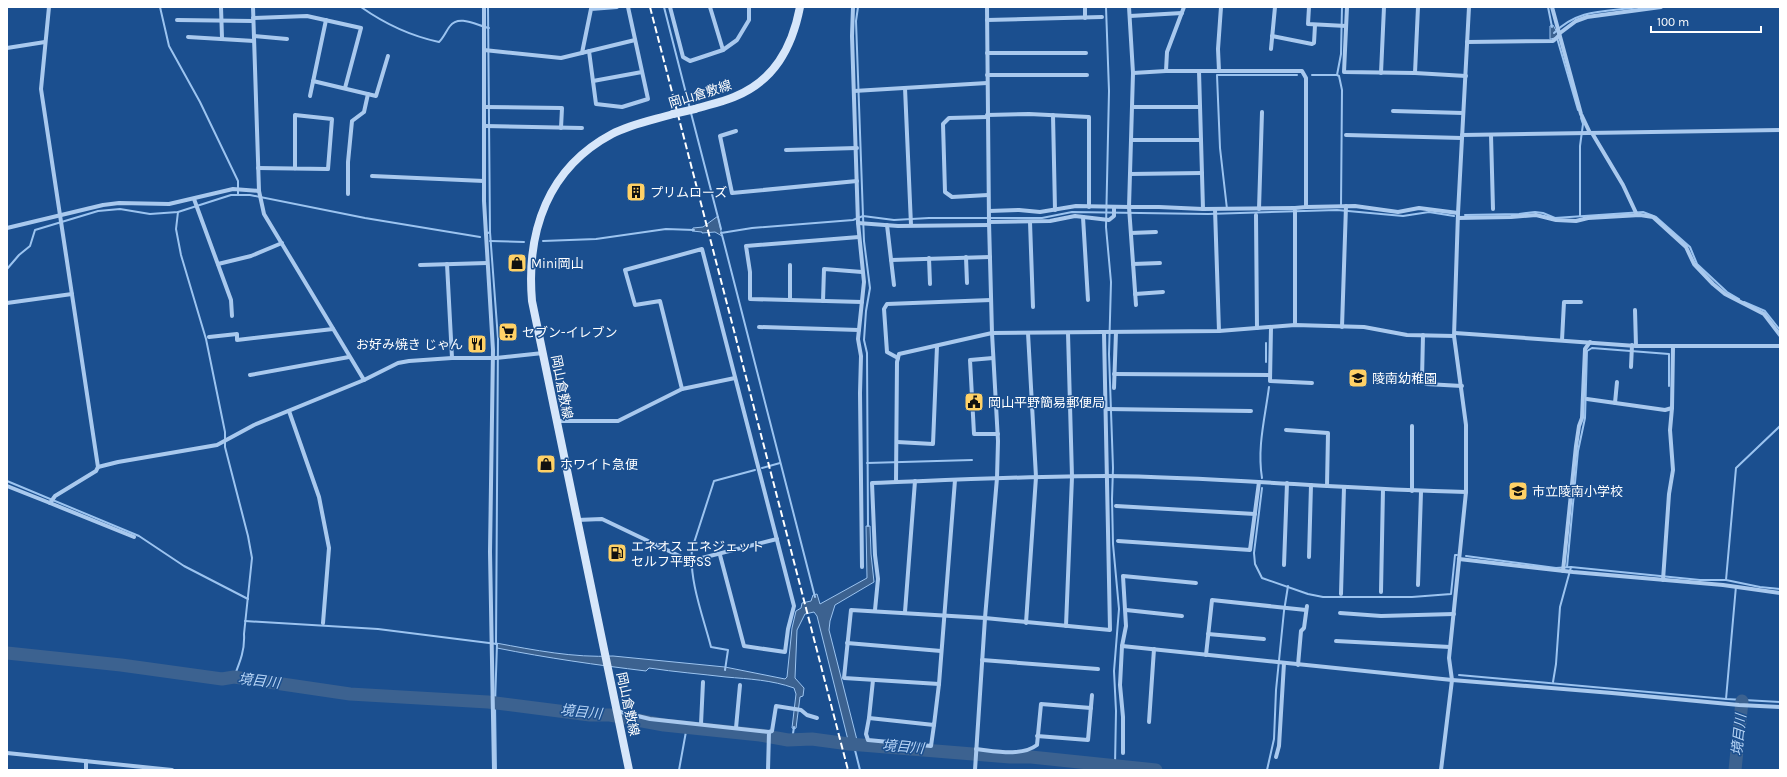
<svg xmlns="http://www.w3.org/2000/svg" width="1787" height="777" viewBox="0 0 1787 777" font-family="Karla,'Noto Sans JP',sans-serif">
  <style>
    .water { fill: #3c6290; stroke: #9cc4f0 }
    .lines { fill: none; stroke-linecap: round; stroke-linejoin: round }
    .stream { stroke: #9cc4f0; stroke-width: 2 }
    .river { stroke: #3c6290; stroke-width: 13 }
    .minor { stroke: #a9c9ee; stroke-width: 4 }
    .secondary { stroke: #d6e6fa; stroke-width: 8 }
    .rail { stroke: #fff; stroke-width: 2; stroke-dasharray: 7 3; stroke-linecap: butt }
    .secondary-bridge { stroke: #d6e6fa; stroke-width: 8 }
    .labels { text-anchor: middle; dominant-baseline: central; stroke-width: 3; stroke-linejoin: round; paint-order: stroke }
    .street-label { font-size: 13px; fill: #fff; stroke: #1b4f8f }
    .poi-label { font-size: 13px; fill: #fff; stroke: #1b4f8f; text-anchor: start }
    .water-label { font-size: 14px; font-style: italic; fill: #b5d3f5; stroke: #1b4f8f }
  </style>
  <rect width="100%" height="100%" fill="#1b4f8f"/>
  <!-- water -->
  <g class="water">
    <path d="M 1553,25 L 1558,34 L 1555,38 L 1550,39 L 1550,26 Z"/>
    <path d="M 718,216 L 722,236 L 715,232 L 702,233 L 702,232 L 692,231 L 693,228 L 703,227 Z"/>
    <path d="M 866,526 L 870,526 L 871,554 L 874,582 L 835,605 L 830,621 L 829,630 L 858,744 L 849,744 L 817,616 L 814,612 L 805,614 L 797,630 L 795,678 L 804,688 L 803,696 L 800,697 L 796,728 L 794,729 L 792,728 L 796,694 L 794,688 C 772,680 749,679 726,677 C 701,674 675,672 649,668 L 646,671 C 597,665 547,658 497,648 L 496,643 C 534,650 574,658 613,656 L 725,667 L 785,679 L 787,677 L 792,628 L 796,611 L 801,608 L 802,603 L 811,601 L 813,595 L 817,594 L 820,604 L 867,578 Z"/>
  </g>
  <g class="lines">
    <!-- stream -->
    <g class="stream">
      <path d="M 160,7 L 169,46 L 200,102 L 238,181 L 238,194"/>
      <path d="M 361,7 C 385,24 411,36 439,42 C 444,37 446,31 450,26 C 459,14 478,26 489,28"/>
      <path d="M 664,7 L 690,109"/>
      <path d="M 858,7 L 856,21 L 863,216 L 864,241 L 870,288 L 866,311 L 864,340 L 867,353 L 868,526"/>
      <path d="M 1106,7 L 1109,91 L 1106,227 L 1111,282 L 1109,354 L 1113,468 L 1112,499 L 1113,544 L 1119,609 L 1114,671 L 1116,711 L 1115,766"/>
      <path d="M 1548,7 L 1552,27"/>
      <path d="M 1554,33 C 1579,8 1606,12 1639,7"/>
      <path d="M 1557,38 L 1578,110"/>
      <path d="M 1312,75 L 1337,75"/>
      <path d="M 691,113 L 721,229"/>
      <path d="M 1341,206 L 1342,90 L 1339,76 L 1337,75 L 1341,54 L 1342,7"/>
      <path d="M 1227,209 L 1220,148 L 1217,75 L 1297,75"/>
      <path d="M 178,212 L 176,229 L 181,255 L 206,339 L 225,432 L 225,447 L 248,536 L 252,558 L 244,634 C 245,650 240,662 234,677"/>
      <path d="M 1465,215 L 1519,214 L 1535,212 L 1543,213 L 1555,218 L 1643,212 L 1656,217 L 1690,247 L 1697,264 L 1727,292 L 1739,299"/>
      <path d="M 1580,216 L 1580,146 L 1583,124 L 1581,118"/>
      <path d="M 490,232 L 498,339 L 496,644"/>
      <path d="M 488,233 L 490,232 L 488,7"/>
      <path d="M 721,233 L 752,228 L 853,220 L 863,216 L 894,220 L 929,218 L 1042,218 L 1072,212 L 1208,214 L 1337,210 L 1403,216 L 1429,212 L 1454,216"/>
      <path d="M 722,235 L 815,597"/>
      <path d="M 490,241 L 524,242"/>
      <path d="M 543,241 L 596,239 L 666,229 L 694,230"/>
      <path d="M 7,269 L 19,255 L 30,246 L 35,230 L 98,211 L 120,209 L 150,214 L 178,212 L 231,195 L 250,195 L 365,218 L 480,237"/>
      <path d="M 1744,302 L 1765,311 L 1780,330"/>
      <path d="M 1266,362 L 1266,343"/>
      <path d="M 867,463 L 972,460"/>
      <path d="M 762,468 L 780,463"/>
      <path d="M 1262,478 C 1257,447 1265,418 1269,387"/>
      <path d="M 7,481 L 139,536 L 184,566 L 248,599"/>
      <path d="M 1262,488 L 1254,553 L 1255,564 L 1262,578 L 1308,594 L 1323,597 L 1412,597 L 1451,594 L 1455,555 L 1457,555"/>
      <path d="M 1466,556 L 1556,568 L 1571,567 L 1700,580 L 1726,580 L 1760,587 L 1780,589"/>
      <path d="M 1567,567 L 1578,451 L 1585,418 L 1587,351 L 1592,348 L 1669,354 L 1669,386"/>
      <path d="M 1726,580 L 1736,468 L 1780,426"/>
      <path d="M 1736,586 L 1726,699 L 1780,702"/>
      <path d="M 245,621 L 378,629 L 497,644"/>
      <path d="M 725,670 L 728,650 L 711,647 C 703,616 689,581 692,549 L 714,481 L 755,470"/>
      <path d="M 1459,675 L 1726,699"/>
      <path d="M 1553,682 L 1556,664 L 1560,607 L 1571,567"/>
      <path d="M 792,740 L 794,727"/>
      <path d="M 853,742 L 860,770"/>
      <path d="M 496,770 L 495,704 L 497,644"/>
      <path d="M 679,770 L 687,726"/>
      <path d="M 1135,770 L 1135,769"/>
      <path d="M 1267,770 L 1274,739 L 1276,690 L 1284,611 L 1288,586"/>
    </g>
    <!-- river -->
    <g class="river">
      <path d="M 7,653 L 121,665 L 222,679 L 234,677 L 350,694 L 488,702 L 590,715 L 610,715 L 664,725 L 760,735 L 788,740 L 812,739 L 849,744 L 1010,757 L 1031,757 L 1156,770"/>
      <path d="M 1735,770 L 1742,701"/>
    </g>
    <!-- minor -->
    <g class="minor">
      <path d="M 221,7 L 222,38"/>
      <path d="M 253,7 L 259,191 L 264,214 L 364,380"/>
      <path d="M 484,7 L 484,201 L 493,350 L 490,552 L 494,770"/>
      <path d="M 670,7 L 683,57 L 690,61 L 723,50 L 737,40 L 749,20 L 749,7"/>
      <path d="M 710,7 L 723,50"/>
      <path d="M 853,7 L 852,36 L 858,223 L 864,282 L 858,339 L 861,356 L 860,393 L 862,567"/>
      <path d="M 1085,7 L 1085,18"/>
      <path d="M 1129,7 L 1133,73 L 1129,207 L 1159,207 L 1203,209 L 1199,71"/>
      <path d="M 1309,7 L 1308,24 L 1346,26"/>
      <path d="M 1347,7 L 1344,72 L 1415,73 L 1418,7"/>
      <path d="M 1552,7 L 1581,114 L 1590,133"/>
      <path d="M 1130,16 L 1182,13"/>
      <path d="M 253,18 L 307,16 L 361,28 L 345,88"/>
      <path d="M 177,20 L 253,21"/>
      <path d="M 987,20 L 1102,17"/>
      <path d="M 1560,33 L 1576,21 L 1587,17 L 1661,7"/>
      <path d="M 254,36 L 287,39"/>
      <path d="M 1272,36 L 1312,44 L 1314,43 L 1315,25"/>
      <path d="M 188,37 L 254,41"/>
      <path d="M 1467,42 L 1553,41 L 1559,36"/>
      <path d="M 7,48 L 45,42"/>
      <path d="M 1271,49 L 1275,7"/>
      <path d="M 484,50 L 561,58 L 635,40"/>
      <path d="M 589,51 L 596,104 L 622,107 L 648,99 L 628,7"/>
      <path d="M 582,53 L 591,9 L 617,7"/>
      <path d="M 987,53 L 1086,53"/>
      <path d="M 1166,71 L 1167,52 L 1184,7"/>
      <path d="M 1219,71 L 1218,49 L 1221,7"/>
      <path d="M 1133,73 L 1166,71 L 1302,71 L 1306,78 L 1306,207 L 1295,208 L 1295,325"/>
      <path d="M 1381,73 L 1384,7"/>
      <path d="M 1415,73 L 1466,76"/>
      <path d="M 987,75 L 1087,75"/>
      <path d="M 313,81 L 376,96 L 388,56"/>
      <path d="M 593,81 L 642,72"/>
      <path d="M 905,88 L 911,225"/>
      <path d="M 854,91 L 987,83"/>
      <path d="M 310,96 L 326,20"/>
      <path d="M 485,107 L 562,108 L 561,128"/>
      <path d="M 1132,107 L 1200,107"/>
      <path d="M 1393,111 L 1463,113"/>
      <path d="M 987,115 L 1029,114 L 1089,117 L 1089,207"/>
      <path d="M 1053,115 L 1055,210"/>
      <path d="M 987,117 L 949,118 L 943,124 L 945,192 L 952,197 L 988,195"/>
      <path d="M 485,126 L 582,128"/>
      <path d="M 736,131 L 720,136 L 732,193 L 857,181"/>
      <path d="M 1592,133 L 1623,185 L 1637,215"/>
      <path d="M 1346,135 L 1462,138"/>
      <path d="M 1462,135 L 1780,130"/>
      <path d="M 1491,135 L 1493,209"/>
      <path d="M 1131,140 L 1201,140"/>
      <path d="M 786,150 L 857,148"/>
      <path d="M 258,168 L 328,169 L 332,119 L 295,115 L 295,169"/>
      <path d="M 1130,174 L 1202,173"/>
      <path d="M 372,176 L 484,181"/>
      <path d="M 348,194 L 348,162 L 352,121 L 364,112 L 368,94"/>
      <path d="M 194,199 L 231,300 L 232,316"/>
      <path d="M 1306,207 L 1355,206 L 1398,212 L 1419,208 L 1458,213"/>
      <path d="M 1203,209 L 1295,208"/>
      <path d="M 1215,209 L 1219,331"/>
      <path d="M 1259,209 L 1262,112"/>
      <path d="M 989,211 L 1019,210 L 1040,212 L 1076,206 L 1129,207 L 1136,305"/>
      <path d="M 1256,215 L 1257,328"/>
      <path d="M 1083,217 L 1088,300"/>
      <path d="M 1458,218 L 1511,217 L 1536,215 L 1556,220 L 1576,221 L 1588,218 L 1640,215 L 1653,217 L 1686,247 L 1694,264 L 1713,284 L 1725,294 L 1764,314 L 1780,335"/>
      <path d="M 989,222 L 1050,221 L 1075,216 L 1109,220 L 1114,216 L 1114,207"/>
      <path d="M 1030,222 L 1033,307"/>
      <path d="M 858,223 L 898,226 L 989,225"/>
      <path d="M 887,225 L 894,285"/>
      <path d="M 7,228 L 103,205 L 119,203 L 169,204 L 233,189 L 259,191"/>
      <path d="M 1131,233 L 1156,232"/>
      <path d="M 859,237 L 746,246 L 750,272 L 750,299 L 862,302"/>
      <path d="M 966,257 L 967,283"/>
      <path d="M 929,258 L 930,284"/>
      <path d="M 891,260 L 990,257"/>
      <path d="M 218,264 L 251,256 L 282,243"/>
      <path d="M 447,264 L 452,358"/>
      <path d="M 1133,264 L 1160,263"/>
      <path d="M 420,265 L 487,263"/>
      <path d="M 1135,294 L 1163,292"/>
      <path d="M 790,300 L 790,265"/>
      <path d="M 823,301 L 824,269 L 862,272"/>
      <path d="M 7,303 L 72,294"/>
      <path d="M 1635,310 L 1636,346"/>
      <path d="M 759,327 L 859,330"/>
      <path d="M 1271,327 L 1270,381 L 1312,383"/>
      <path d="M 1342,327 L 1346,206"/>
      <path d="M 1455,333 L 1636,346 L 1780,346"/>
      <path d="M 1423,335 L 1422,379 L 1426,384 L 1462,386"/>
      <path d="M 209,337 L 237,334 L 237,340 L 333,329"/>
      <path d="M 1562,340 L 1564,302 L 1581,302"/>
      <path d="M 898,358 L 887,352 L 884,309 L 887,304 L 991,300"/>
      <path d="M 993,358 L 970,360 L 974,434 L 998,434"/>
      <path d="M 1631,367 L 1632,345"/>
      <path d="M 1114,374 L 1270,375"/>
      <path d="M 250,375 L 349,357"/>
      <path d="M 1114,388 L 1116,332"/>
      <path d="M 682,389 L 660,301 L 635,305 L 625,270 L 702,249 L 794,606 L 788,629 L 785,652 L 744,646 L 720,555"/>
      <path d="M 1587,399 L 1665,410 L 1672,408"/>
      <path d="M 1615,403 L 1617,382"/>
      <path d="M 1106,409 L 1251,411"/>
      <path d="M 289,411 L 319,497 L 329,548 L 323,623"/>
      <path d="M 556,421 L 618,421 L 682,389 L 735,378"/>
      <path d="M 1286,430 L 1328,433 L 1327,486"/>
      <path d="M 897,442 L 933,444 L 937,346"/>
      <path d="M 98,467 L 118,462 L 217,445 L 254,425 L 364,380 L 398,363 L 409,361 L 452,358 L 496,358 L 543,353"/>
      <path d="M 896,482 L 897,362 L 899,354 L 992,333 L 1219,331 L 1295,325 L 1364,327 L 1407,335 L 1454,336"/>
      <path d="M 7,486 L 50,503 L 55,496 L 96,471 L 98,467 L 41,89 L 49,7"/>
      <path d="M 1412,491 L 1412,426"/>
      <path d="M 50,503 L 134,537"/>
      <path d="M 1116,506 L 1255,514"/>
      <path d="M 577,520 L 602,519 L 690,561 L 777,539"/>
      <path d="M 1118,541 L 1250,550 L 1259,482"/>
      <path d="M 1309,557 L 1311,485"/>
      <path d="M 1459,559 L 1573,572 L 1723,585 L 1780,593"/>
      <path d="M 1284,565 L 1287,483"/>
      <path d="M 1563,571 L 1576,446 L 1579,426 L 1582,418 L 1585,349 L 1590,342"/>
      <path d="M 1663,580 L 1669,494 L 1673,470 L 1670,430 L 1672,408 L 1673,347"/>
      <path d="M 1418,585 L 1421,492"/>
      <path d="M 1381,592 L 1383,489"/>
      <path d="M 1341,594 L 1344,487"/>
      <path d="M 875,610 L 878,579 L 875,555 L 872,483 C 950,480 1029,476 1107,476 C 1227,477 1346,490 1466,492"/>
      <path d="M 1126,610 L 1182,616"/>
      <path d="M 905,612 L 915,481"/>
      <path d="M 1340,613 L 1381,616 L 1454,614"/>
      <path d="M 1026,623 L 1036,477 L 1028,333"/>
      <path d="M 1066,626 L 1072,477 L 1068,333"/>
      <path d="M 1208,634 L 1264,639"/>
      <path d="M 1336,641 L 1450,647"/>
      <path d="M 847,643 L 941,651"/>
      <path d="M 1122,646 L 1452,680 L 1612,693 L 1739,705 L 1780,707"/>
      <path d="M 1206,655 L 1212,600 L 1306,610"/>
      <path d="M 982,660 L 1098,669"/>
      <path d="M 1298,665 L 1301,631 L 1304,628 L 1307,606"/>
      <path d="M 873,680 L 869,718 L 934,725 L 939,684 L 955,480"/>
      <path d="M 939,684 L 844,678 L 851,610 L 985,618 L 1110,630 L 1104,333"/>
      <path d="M 617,711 L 650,719 L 769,732 L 768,770"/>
      <path d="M 869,718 L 866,734 L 868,740 L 931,746 L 934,725"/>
      <path d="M 1149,722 L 1154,649"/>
      <path d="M 701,724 L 703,682"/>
      <path d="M 736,728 L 740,685"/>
      <path d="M 769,732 L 772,731 L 776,706 L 801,710 L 807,715 L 817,718"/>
      <path d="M 1037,736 L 1088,740 L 1092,695"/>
      <path d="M 976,749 C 995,751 1021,757 1037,745 L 1041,704 L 1091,708"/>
      <path d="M 7,753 L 172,770"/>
      <path d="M 1123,753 L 1123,717 L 1120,685 L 1122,646 L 1126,626 L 1123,576 L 1196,583"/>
      <path d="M 1276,757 L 1279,746 L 1284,663"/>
      <path d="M 86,770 L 86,761"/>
      <path d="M 975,770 L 985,618 L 997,478 L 998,441 L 992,333 L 989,222 L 987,7"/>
      <path d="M 1441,770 L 1452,680 L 1449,658 L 1466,492 L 1466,425 L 1454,336 L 1458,213 L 1469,7"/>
    </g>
    <!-- secondary -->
    <g class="secondary">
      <path d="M 695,109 C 708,105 722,102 734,97 C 774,81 792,48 800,7"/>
      <path d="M 629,770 L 532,301 C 526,231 548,168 612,134 C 631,124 653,120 673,114"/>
    </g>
    <!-- rail -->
    <path class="rail" d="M 650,7 L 848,770"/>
    <!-- secondary-bridge -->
    <path class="secondary-bridge" d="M 673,114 L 695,109"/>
  </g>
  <!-- icons -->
  <defs>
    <symbol id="building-square" viewBox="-11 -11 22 22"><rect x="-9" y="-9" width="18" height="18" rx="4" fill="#ffd166" stroke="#1b4f8f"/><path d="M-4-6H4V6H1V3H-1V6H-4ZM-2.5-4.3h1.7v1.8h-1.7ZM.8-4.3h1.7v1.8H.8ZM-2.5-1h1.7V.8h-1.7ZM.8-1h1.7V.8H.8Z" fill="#111"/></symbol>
    <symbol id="shop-square" viewBox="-11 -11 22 22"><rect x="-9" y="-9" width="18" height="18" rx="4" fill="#ffd166" stroke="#1b4f8f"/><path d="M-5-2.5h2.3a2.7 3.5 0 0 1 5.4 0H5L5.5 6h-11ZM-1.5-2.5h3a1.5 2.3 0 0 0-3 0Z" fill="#111"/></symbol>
    <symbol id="supermarket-square" viewBox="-11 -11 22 22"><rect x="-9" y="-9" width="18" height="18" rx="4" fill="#ffd166" stroke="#1b4f8f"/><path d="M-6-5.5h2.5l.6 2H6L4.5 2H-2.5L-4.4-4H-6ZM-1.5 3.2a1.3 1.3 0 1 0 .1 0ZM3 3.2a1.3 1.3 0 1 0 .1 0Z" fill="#111"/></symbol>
    <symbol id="restaurant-square" viewBox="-11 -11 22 22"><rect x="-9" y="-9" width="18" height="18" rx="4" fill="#ffd166" stroke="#1b4f8f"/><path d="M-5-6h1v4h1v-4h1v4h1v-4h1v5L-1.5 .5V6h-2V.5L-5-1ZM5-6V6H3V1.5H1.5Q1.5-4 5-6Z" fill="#111"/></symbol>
    <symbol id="school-square" viewBox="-11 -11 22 22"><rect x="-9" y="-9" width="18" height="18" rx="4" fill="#ffd166" stroke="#1b4f8f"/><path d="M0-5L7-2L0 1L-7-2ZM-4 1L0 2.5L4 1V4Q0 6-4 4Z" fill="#111"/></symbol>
    <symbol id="civic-square" viewBox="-11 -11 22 22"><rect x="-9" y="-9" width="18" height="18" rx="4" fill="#ffd166" stroke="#1b4f8f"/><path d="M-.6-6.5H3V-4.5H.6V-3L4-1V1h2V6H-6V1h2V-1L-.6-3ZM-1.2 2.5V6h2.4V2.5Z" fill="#111"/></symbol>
    <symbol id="fuel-square" viewBox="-11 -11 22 22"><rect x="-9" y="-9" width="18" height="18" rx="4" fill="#ffd166" stroke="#1b4f8f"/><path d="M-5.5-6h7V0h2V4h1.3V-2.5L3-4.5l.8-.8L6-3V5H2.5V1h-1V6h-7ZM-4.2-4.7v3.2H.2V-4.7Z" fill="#111"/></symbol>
  </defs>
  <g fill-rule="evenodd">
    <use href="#building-square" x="625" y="181" width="22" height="22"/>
    <use href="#shop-square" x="506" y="252" width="22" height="22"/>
    <use href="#supermarket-square" x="497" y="321" width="22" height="22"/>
    <use href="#restaurant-square" x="466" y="333" width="22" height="22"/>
    <use href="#school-square" x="1347" y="367" width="22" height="22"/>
    <use href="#civic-square" x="963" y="391" width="22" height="22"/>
    <use href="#shop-square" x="535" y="453" width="22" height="22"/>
    <use href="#school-square" x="1507" y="480" width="22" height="22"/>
    <use href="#fuel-square" x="606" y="542" width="22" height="22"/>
  </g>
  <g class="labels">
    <!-- street labels -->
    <g class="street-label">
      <text transform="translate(700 94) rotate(-17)">岡山倉敷線</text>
      <text transform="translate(562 387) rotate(79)">岡山倉敷線</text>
      <text transform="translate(628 704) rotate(78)">岡山倉敷線</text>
    </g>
    <!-- poi labels -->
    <g class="poi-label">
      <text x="650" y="192">プリムローズ</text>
      <text x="531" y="263">Mini岡山</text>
      <text x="522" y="332">セブン-イレブン</text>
      <text x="463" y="344" text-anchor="end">お好み焼き じゃん</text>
      <text x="1372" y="378">陵南幼稚園</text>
      <text x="988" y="402">岡山平野簡易郵便局</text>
      <text x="560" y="464">ホワイト急便</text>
      <text x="1532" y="491">市立陵南小学校</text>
      <text x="631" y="546">エネオス エネジェット<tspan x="631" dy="15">セルフ平野SS</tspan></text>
    </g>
    <!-- water labels -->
    <g class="water-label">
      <text transform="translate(259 681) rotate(7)">境目川</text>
      <text transform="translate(581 712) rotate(6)">境目川</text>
      <text transform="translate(1739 735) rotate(-84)">境目川</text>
      <text transform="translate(903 747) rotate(5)">境目川</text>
    </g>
  </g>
  <!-- border -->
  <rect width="1787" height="777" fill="none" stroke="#ffffff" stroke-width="16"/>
  <!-- scale -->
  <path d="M1651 26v6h110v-6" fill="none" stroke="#ffffff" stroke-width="2"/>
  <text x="1657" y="26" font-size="12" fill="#ffffff" stroke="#1b4f8f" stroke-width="3" paint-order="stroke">100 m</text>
</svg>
